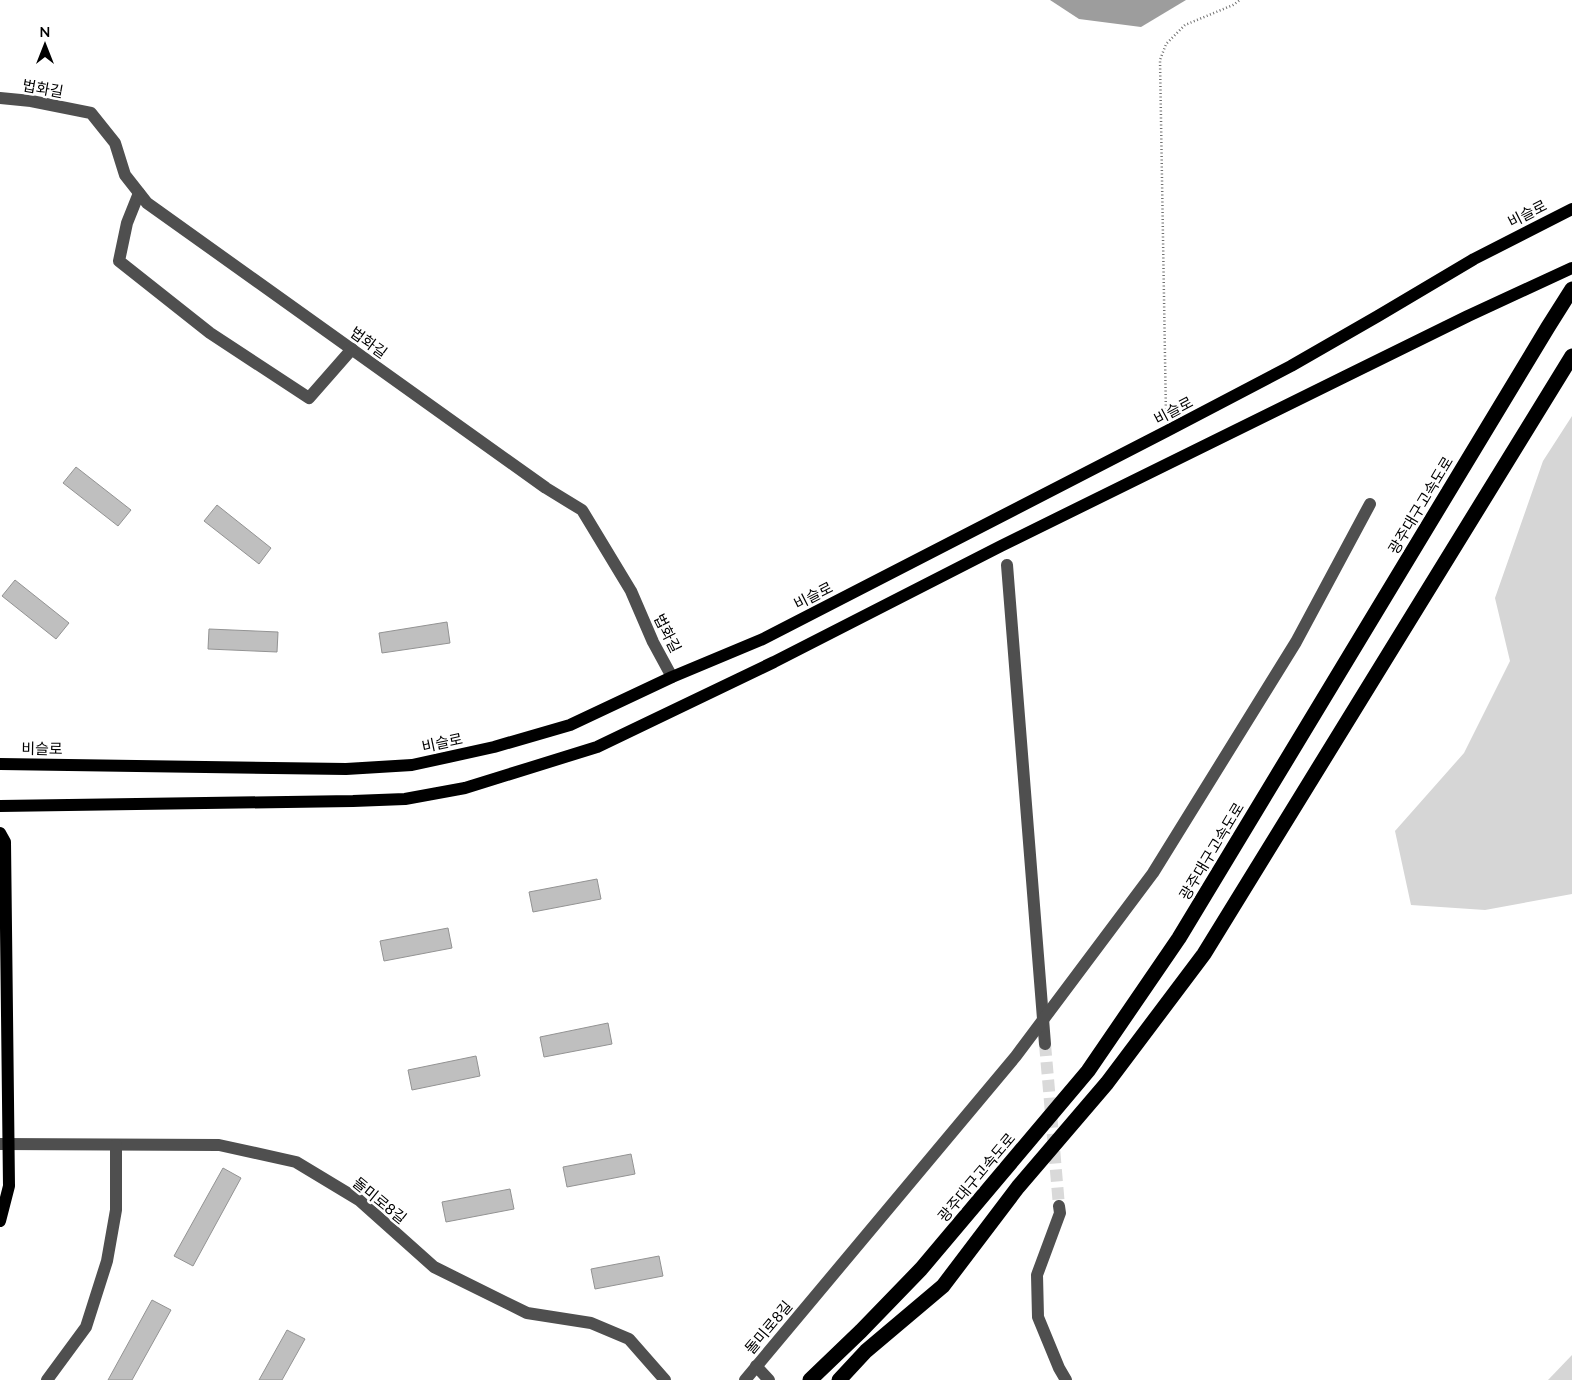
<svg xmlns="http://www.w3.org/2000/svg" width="1572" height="1380" viewBox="0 0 1572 1380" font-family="Lato,'Noto Sans KR',sans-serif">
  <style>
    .green { fill: #d6d6d6 }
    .water { fill: #9d9d9d }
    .building { fill: #bfbfbf; stroke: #939393 }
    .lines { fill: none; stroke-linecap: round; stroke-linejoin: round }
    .minor-tunnel { stroke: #d9d9d9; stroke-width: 12; stroke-dasharray: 12 6; stroke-linecap: butt }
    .path { stroke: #717171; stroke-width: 2.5; stroke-dasharray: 1 2.5; stroke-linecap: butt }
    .minor { stroke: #4f4f4f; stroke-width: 12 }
    .major { stroke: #000; stroke-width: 12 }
    .highway { stroke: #000; stroke-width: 15 }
    .labels { text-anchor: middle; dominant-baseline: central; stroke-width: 5; stroke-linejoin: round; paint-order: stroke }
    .street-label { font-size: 15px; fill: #000; stroke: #fff }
  </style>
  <rect width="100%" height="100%" fill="#fff"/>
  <!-- green -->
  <g class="green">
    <path d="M 1572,416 L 1572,894 L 1485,910 L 1411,905 L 1395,831 L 1464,753 L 1510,661 L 1495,598 L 1543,461 Z"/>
    <path d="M 1572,1355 L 1572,1380 L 1548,1380 Z"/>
  </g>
  <!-- water -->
  <path class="water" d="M 1050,0 L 1186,0 L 1141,27 L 1079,19 Z"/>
  <!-- building -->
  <g class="building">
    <path d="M 76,467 L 131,510 L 118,526 L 63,483 Z"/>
    <path d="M 217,505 L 271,548 L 259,564 L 204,521 Z"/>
    <path d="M 15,580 L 69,623 L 56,639 L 2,596 Z"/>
    <path d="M 447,622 L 450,643 L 382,653 L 379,633 Z"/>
    <path d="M 209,629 L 278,632 L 277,652 L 208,649 Z"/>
    <path d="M 597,879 L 601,899 L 533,912 L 529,892 Z"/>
    <path d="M 448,928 L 452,948 L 384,961 L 380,941 Z"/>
    <path d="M 608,1023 L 612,1044 L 544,1057 L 540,1037 Z"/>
    <path d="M 476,1056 L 480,1076 L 412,1090 L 408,1070 Z"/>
    <path d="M 631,1154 L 635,1174 L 567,1187 L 563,1167 Z"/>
    <path d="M 223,1168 L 241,1178 L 193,1266 L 174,1256 Z"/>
    <path d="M 510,1189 L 514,1209 L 446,1222 L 442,1202 Z"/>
    <path d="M 659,1256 L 663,1276 L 595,1289 L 591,1269 Z"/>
    <path d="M 152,1300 L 171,1310 L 132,1380 L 108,1380 Z"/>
    <path d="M 287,1330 L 305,1339 L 282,1380 L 259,1380 Z"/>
  </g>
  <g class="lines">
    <!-- minor-tunnel -->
    <path class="minor-tunnel" d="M 1045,1044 L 1059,1206"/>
    <!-- path -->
    <path class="path" d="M 1166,416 L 1160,60 L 1166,44 L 1185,25 L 1233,5 L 1240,0"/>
    <!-- minor -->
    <g class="minor">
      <path d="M 0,98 L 31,101 L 91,113 L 115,143 L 125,175 L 147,203 L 546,488 L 582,510 L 631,591 L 653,642 L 672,677"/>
      <path d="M 139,193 L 127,223 L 119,261 L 210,333 L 309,398 L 352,349"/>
      <path d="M 1007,565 L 1045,1044"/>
      <path d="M 0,1144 L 219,1145 L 296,1162 L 359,1200 L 434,1267 L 527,1313 L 591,1323 L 629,1339 L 665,1380"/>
      <path d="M 1059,1206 L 1060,1213 L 1037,1275 L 1038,1317 L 1059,1368 L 1066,1380"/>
      <path d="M 756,1366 L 769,1380"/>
      <path d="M 47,1380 L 86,1327 L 107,1261 L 116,1210 L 116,1145"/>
      <path d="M 745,1380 L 1016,1056 L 1153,873 L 1296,642 L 1370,504"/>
    </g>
    <!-- major -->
    <g class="major">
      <path d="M 0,764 L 346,769 L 412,765 L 494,747 L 570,725 L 672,677 L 763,639 L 1167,431 L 1291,366 L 1378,316 L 1474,259 L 1572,209"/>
      <path d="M 0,806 L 353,801 L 405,799 L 465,788 L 597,747 L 774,662 L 1001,546 L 1344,377 L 1468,316 L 1572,268"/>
      <path d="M 0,833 L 5,842 L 9,1186 L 0,1221"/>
    </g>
    <!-- highway -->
    <g class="highway">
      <path d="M 810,1380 L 861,1331 L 921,1269 L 1088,1071 L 1179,938 L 1548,327 L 1572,289"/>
      <path d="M 839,1380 L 866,1351 L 943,1286 L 1018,1187 L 1107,1083 L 1204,954 L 1572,356"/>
    </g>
  </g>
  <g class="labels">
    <!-- street labels -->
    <g class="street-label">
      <text transform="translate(43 88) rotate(10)">법화길</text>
      <text transform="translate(1527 213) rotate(-27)">비슬로</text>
      <text transform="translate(369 342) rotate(36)">법화길</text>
      <text transform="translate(1173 410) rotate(-28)">비슬로</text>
      <text transform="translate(1420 505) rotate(-59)">광주대구고속도로</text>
      <text transform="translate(813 595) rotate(-27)">비슬로</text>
      <text transform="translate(668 633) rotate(63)">법화길</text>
      <text transform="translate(442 742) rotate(-12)">비슬로</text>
      <text transform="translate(42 748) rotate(1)">비슬로</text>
      <text transform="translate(1211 851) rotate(-59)">광주대구고속도로</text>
      <text transform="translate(976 1177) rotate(-50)">광주대구고속도로</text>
      <text transform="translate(380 1200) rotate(39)">돌미로8길</text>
      <text transform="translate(768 1327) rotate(-50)">돌미로8길</text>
    </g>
  </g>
  <!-- north arrow -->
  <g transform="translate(45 45)" stroke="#ffffff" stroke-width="4" paint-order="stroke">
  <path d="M0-4L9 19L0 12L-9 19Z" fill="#000000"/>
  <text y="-8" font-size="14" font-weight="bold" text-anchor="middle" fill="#000000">N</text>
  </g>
</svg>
